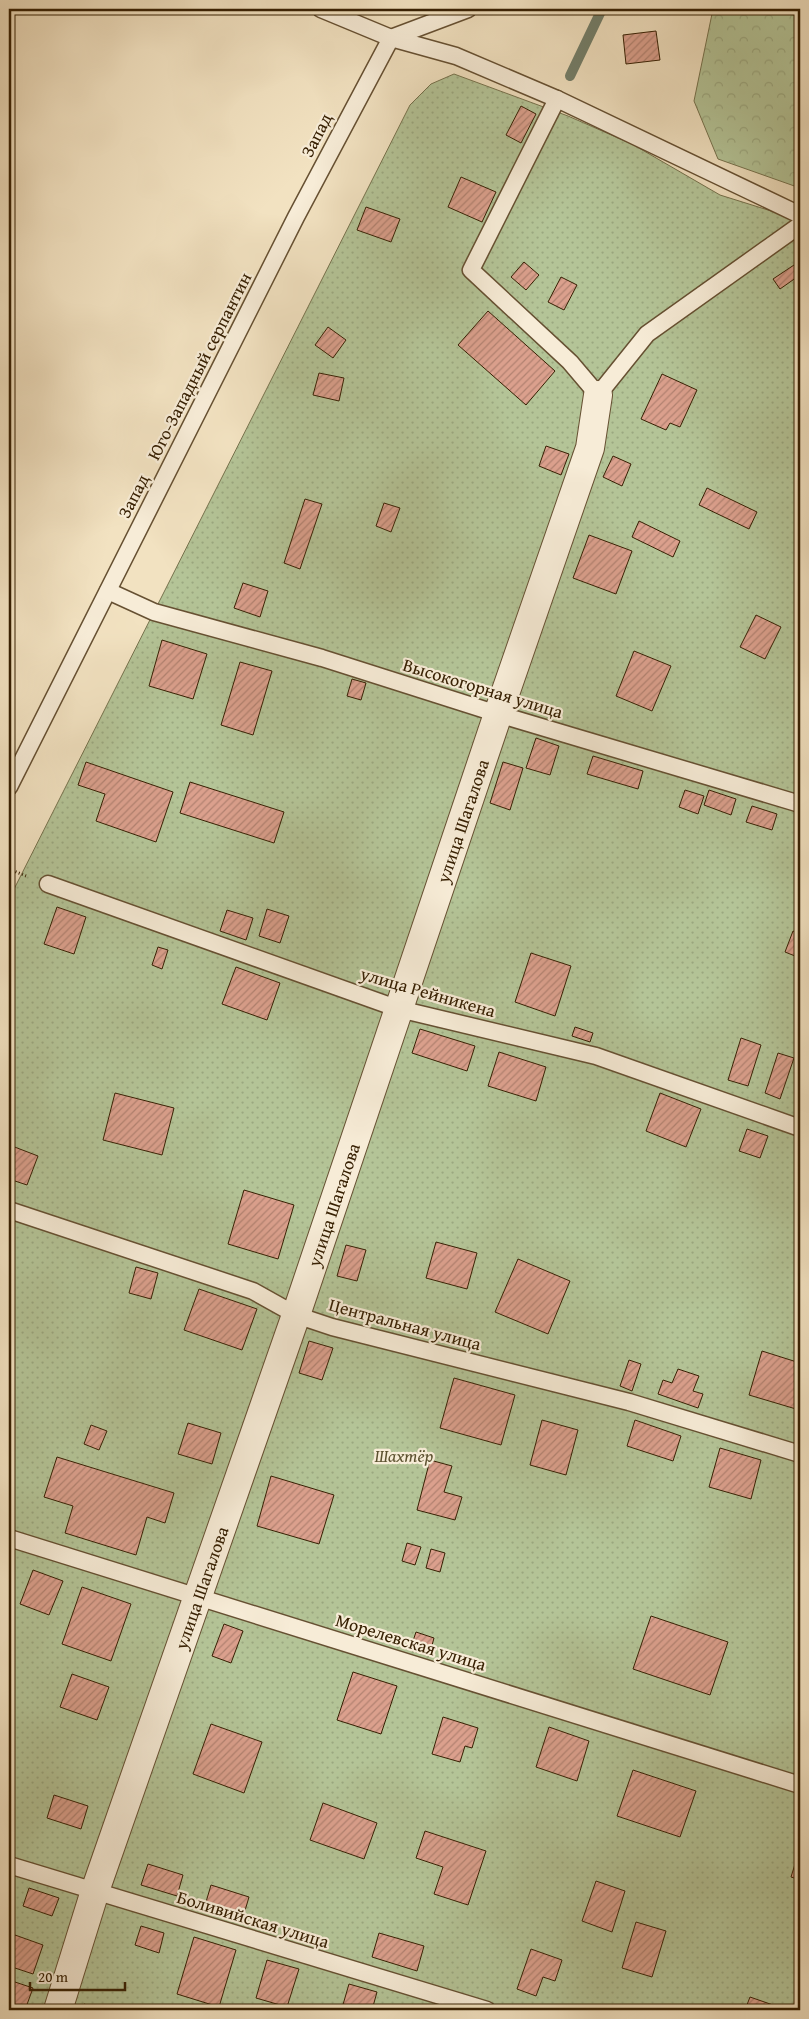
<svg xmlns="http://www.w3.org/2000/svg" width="809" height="2019" viewBox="0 0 809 2019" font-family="'Gentium Book Plus',serif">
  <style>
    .grass { fill: url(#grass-dots); stroke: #76724d }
    .forest { fill: url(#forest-crowns); stroke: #76724d }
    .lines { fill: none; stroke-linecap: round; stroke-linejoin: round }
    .stream { stroke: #737f6b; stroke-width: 10 }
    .building { fill: url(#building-hatch); stroke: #372003 }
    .lane-casing { stroke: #665032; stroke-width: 19 }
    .street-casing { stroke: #665032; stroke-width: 30 }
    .path { stroke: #372003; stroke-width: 3; stroke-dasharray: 1 2.5; stroke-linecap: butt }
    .lane { stroke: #f7ecd7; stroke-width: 16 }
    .street { stroke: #f7ecd7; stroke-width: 28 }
    .labels { text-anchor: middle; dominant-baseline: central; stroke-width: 4.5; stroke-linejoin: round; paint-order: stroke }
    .street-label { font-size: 18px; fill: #372003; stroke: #f7ecd7 }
    .park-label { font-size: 18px; font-style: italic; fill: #5c512f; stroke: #f7ecd7 }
  </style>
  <defs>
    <pattern id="grass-dots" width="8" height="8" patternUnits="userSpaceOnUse" patternTransform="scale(1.25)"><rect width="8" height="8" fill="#b4c497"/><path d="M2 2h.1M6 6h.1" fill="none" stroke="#9ba880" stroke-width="1.8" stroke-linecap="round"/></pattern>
    <pattern id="forest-crowns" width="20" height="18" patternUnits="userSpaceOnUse" patternTransform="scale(1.25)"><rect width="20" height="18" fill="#b4c497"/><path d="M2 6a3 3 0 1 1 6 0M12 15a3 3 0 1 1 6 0" fill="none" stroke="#9ba880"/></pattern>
    <pattern id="building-hatch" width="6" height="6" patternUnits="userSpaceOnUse" patternTransform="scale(1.25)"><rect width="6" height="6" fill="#dba08d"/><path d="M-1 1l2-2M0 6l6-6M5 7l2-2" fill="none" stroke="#b28271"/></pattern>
  </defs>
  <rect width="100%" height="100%" fill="#f2e2c1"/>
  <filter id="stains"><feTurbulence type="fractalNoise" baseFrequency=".004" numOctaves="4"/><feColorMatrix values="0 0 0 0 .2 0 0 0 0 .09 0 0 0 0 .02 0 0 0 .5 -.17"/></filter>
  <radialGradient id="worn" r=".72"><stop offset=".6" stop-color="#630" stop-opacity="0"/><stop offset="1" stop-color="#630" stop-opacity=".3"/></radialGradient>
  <!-- grass -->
  <path class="grass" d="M 454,74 L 568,116 L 632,144 L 720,195 L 800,220 L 800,2010 L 9,2010 L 9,899 L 410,105 L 431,84 Z"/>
  <!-- forest -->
  <path class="forest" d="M 713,9 L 800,9 L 800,188 L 718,159 L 694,101 Z"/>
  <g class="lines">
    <!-- stream -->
    <path class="stream" d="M 570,76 L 602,9"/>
  </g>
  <!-- building -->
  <g class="building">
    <path d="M 656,31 L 660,60 L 626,64 L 623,35 Z"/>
    <path d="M 521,106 L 536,114 L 521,143 L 506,135 Z"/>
    <path d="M 461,177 L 496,192 L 482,222 L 448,207 Z"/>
    <path d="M 366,207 L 400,219 L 391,242 L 357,230 Z"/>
    <path d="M 800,261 L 800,275 L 780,289 L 773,279 Z"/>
    <path d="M 524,262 L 539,275 L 526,290 L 511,277 Z"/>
    <path d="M 561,277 L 577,285 L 564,310 L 548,302 Z"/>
    <path d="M 488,311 L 555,371 L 526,405 L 458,345 Z"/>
    <path d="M 328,327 L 346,340 L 333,358 L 315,345 Z"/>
    <path d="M 319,373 L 344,378 L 339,401 L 313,395 Z"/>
    <path d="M 662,374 L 697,390 L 680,427 L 670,423 L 666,430 L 641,419 Z"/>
    <path d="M 546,446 L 569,454 L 561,475 L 539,466 Z"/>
    <path d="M 613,456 L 631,464 L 622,486 L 603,477 Z"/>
    <path d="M 707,488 L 757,512 L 749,529 L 699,505 Z"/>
    <path d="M 305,499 L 322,504 L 300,569 L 284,563 Z"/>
    <path d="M 384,503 L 400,508 L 391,532 L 376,526 Z"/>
    <path d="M 639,521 L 680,541 L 673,557 L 632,537 Z"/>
    <path d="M 589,535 L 632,551 L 616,594 L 573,578 Z"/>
    <path d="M 243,583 L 268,591 L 260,617 L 234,608 Z"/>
    <path d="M 756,615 L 781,627 L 765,659 L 740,647 Z"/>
    <path d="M 162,640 L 207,654 L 193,699 L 149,686 Z"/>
    <path d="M 634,651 L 671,666 L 652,711 L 616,696 Z"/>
    <path d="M 240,662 L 272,671 L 253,735 L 221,725 Z"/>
    <path d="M 352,679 L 366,683 L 361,700 L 347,696 Z"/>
    <path d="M 536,738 L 559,746 L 550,775 L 526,768 Z"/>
    <path d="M 593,756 L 643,771 L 638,789 L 587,774 Z"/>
    <path d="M 86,762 L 173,792 L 156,842 L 96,821 L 105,794 L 78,785 Z"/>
    <path d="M 503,762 L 523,768 L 510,810 L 490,803 Z"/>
    <path d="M 190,782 L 284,812 L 274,843 L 180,813 Z"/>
    <path d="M 685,790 L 704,796 L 698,814 L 679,807 Z"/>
    <path d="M 709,790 L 736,799 L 731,815 L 704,805 Z"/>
    <path d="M 752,806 L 777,814 L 772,830 L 746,822 Z"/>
    <path d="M 57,907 L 86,917 L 74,954 L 44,944 Z"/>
    <path d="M 267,909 L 289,916 L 280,943 L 259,936 Z"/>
    <path d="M 227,910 L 253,918 L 246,940 L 220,931 Z"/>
    <path d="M 793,931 L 800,934 L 800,958 L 785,952 Z"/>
    <path d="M 158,947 L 168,950 L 162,969 L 152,965 Z"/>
    <path d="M 531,953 L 571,966 L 555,1016 L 515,1002 Z"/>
    <path d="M 236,967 L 280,983 L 267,1020 L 222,1004 Z"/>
    <path d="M 575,1027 L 593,1033 L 590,1042 L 572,1036 Z"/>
    <path d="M 420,1029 L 475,1046 L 467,1071 L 412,1053 Z"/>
    <path d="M 741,1038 L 761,1045 L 748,1086 L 728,1080 Z"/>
    <path d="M 499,1052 L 546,1067 L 536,1101 L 488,1086 Z"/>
    <path d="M 778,1053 L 794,1058 L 780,1099 L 765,1093 Z"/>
    <path d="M 115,1093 L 174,1108 L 162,1155 L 103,1140 Z"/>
    <path d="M 660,1093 L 701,1109 L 686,1147 L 646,1131 Z"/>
    <path d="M 747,1129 L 768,1136 L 760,1158 L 739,1151 Z"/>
    <path d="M 12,1146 L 38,1156 L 27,1185 L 9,1179 L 9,1154 Z"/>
    <path d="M 244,1190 L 294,1205 L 278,1259 L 228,1244 Z"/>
    <path d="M 436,1242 L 477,1253 L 467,1289 L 426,1278 Z"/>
    <path d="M 346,1245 L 366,1250 L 357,1281 L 337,1276 Z"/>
    <path d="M 518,1259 L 570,1281 L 548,1334 L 495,1312 Z"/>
    <path d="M 136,1267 L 158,1273 L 151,1299 L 129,1293 Z"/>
    <path d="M 199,1289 L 257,1309 L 242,1350 L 184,1330 Z"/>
    <path d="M 309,1341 L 333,1348 L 322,1380 L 299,1373 Z"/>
    <path d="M 762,1351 L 800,1363 L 800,1394 L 796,1409 L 749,1395 Z"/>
    <path d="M 629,1360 L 641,1364 L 632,1391 L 620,1386 Z"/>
    <path d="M 678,1369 L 699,1376 L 693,1391 L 703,1394 L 698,1408 L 658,1394 L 663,1380 L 672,1383 Z"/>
    <path d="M 454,1378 L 515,1395 L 501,1445 L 440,1428 Z"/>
    <path d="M 542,1420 L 578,1430 L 566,1475 L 530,1465 Z"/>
    <path d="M 635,1420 L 681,1436 L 673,1461 L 627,1446 Z"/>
    <path d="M 188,1423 L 221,1433 L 212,1464 L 178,1454 Z"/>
    <path d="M 91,1425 L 107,1431 L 99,1450 L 84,1444 Z"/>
    <path d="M 720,1448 L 761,1460 L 751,1499 L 709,1487 Z"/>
    <path d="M 57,1457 L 174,1493 L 165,1523 L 147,1517 L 136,1555 L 65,1533 L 73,1506 L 44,1497 Z"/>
    <path d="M 430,1460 L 452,1466 L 444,1492 L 462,1497 L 455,1520 L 417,1510 Z"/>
    <path d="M 271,1476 L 334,1495 L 319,1544 L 257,1526 Z"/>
    <path d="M 407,1543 L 421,1547 L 415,1565 L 402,1561 Z"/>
    <path d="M 431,1549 L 445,1553 L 440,1572 L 426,1568 Z"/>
    <path d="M 33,1570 L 63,1581 L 49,1615 L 20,1604 Z"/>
    <path d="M 82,1587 L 131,1604 L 111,1661 L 62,1644 Z"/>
    <path d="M 651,1616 L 728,1642 L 710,1695 L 633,1669 Z"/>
    <path d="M 224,1624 L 243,1631 L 231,1663 L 212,1656 Z"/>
    <path d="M 416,1632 L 434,1638 L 429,1656 L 410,1650 Z"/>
    <path d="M 353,1672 L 397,1686 L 381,1734 L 337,1720 Z"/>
    <path d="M 72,1674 L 109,1687 L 97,1720 L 60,1707 Z"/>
    <path d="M 443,1717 L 478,1728 L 472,1748 L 465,1746 L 460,1762 L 432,1754 Z"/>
    <path d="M 211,1724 L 262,1742 L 244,1793 L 193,1774 Z"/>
    <path d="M 549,1727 L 589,1741 L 577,1781 L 536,1767 Z"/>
    <path d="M 633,1770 L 696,1791 L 680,1837 L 617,1816 Z"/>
    <path d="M 54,1795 L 88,1806 L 81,1829 L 47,1818 Z"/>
    <path d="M 323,1803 L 377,1823 L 364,1859 L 310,1840 Z"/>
    <path d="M 425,1831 L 486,1851 L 468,1905 L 434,1894 L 443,1867 L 416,1858 Z"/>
    <path d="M 800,1848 L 800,1880 L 791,1877 Z"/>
    <path d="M 148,1864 L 183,1875 L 177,1896 L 141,1885 Z"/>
    <path d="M 596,1881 L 625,1891 L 612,1932 L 582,1921 Z"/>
    <path d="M 211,1885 L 249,1897 L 244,1914 L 206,1902 Z"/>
    <path d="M 29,1888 L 59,1898 L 52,1916 L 23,1906 Z"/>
    <path d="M 636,1922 L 666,1931 L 652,1977 L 622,1968 Z"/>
    <path d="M 141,1926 L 164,1933 L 159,1953 L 135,1945 Z"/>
    <path d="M 379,1933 L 424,1946 L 417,1971 L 372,1957 Z"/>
    <path d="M 15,1935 L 43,1945 L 33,1974 L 9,1966 L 9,1954 Z"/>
    <path d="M 194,1937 L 236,1950 L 219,2007 L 177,1994 Z"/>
    <path d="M 531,1949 L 562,1960 L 555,1981 L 543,1977 L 536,1996 L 517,1989 Z"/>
    <path d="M 267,1960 L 299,1969 L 287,2007 L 256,1998 Z"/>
    <path d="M 9,1980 L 33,1988 L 25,2010 L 9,2010 Z"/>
    <path d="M 349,1984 L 377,1992 L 372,2010 L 349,2010 L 342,2008 Z"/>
    <path d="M 750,1997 L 773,2005 L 771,2010 L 745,2010 Z"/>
    <path d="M 84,2004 L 104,2010 L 82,2010 Z"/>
  </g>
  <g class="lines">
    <defs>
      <g id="lane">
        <path d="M 321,9 L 391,38 L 456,56 L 557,99 L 800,215"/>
        <path d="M 557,99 L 471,270 L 570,362 L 598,395 L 647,334 L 800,225"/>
        <path d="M 108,591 L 154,612 L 322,658 L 498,714 L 800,804"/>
        <path d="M 9,787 L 296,217 L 391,38 L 468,9"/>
        <path d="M 48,884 L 399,1009 L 596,1056 L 800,1128"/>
        <path d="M 9,1210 L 253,1291 L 296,1315 L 332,1327 L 629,1402 L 800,1454"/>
        <path d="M 9,1538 L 800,1785"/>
        <path d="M 9,1865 L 487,2010"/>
      </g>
      <g id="street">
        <path id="s1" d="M 58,2010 L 95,1891 L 296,1315 L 498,714 L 590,448 L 598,395"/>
      </g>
    </defs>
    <!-- lane casing -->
    <use href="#lane" class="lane-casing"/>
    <!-- street casing -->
    <use href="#street" class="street-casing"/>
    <!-- path -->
    <path class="path" d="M 9,869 L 26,876"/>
    <!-- lane -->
    <use href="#lane" class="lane"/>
    <!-- street -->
    <use href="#street" class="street"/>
  </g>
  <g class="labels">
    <!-- street labels -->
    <g class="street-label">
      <text transform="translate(316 135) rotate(-63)">Запад</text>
      <text transform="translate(199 366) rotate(-63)">Юго-Западный серпантин</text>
      <text transform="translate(133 496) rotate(-63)">Запад</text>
      <text transform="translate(483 688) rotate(17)">Высокогорная улица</text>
      <text stroke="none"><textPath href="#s1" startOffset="1256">улица Шагалова</textPath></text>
      <text transform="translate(428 992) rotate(16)">улица Рейникена</text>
      <text stroke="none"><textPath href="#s1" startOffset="851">улица Шагалова</textPath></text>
      <text transform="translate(405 1324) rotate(15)">Центральная улица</text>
      <text stroke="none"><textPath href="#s1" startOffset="446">улица Шагалова</textPath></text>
      <text transform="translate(411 1642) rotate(17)">Морелевская улица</text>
      <text transform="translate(253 1919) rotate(17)">Боливийская улица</text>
    </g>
    <!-- park labels -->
    <g class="park-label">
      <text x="404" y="1455">Шахтёр</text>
    </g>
  </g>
  <!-- margin -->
  <rect width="809" height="2019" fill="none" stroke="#f2e2c1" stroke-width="30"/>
  <rect x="10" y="10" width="789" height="1999" fill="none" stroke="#372003" stroke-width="2.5"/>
  <rect x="15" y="15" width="779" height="1989" fill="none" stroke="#372003"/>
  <!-- scale -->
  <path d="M30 1982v8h95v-8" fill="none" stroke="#372003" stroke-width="2.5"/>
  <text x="38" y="1982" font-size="15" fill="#372003" stroke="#f7ecd7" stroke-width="4" paint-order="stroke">20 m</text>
  <rect width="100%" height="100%" filter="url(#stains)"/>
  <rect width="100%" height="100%" fill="url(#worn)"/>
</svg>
